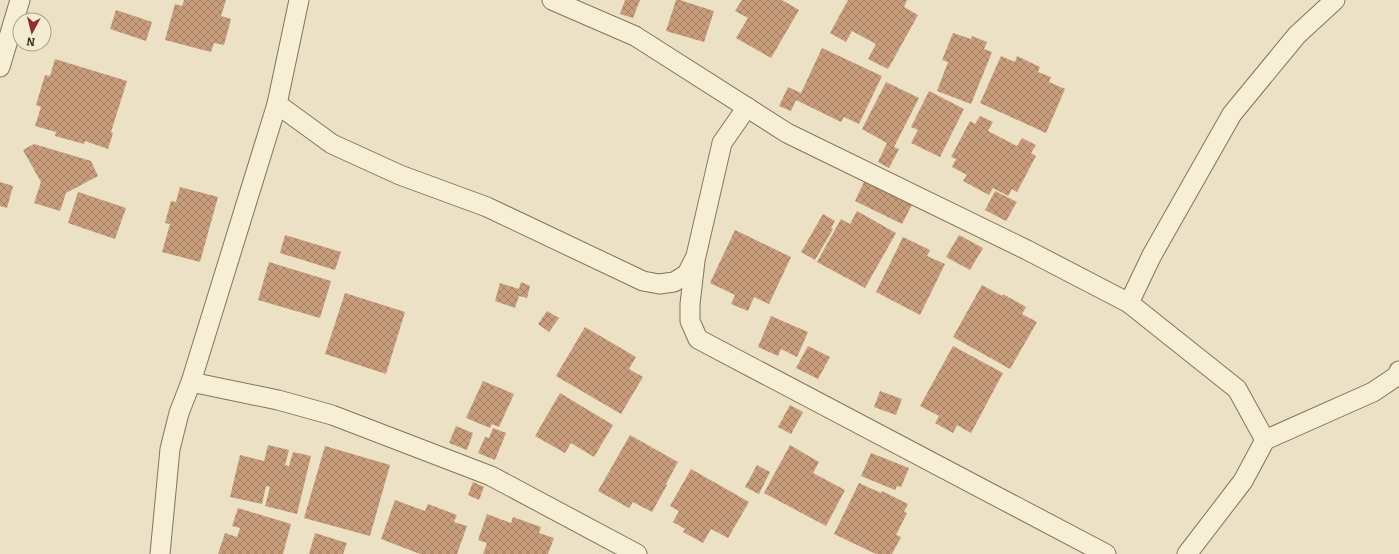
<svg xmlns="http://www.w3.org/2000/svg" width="1399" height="554" viewBox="0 0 1399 554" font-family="Bitter,serif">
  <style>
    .building { fill: url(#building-cross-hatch) }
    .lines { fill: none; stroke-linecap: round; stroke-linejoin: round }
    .minor-casing { stroke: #86725b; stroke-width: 21 }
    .minor { stroke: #f7eed6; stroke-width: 19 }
  </style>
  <defs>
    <pattern id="building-cross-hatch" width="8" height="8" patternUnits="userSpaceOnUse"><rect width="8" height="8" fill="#c89d7b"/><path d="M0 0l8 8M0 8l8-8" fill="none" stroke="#a38064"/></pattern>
  </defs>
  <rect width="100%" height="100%" fill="#ece1c4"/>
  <!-- building -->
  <g class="building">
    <path d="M 184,0 L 226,0 L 221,16 L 231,19 L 224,45 L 214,43 L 211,52 L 165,40 L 175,4 L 182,6 Z"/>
    <path d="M 625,0 L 640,0 L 633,18 L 620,14 Z"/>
    <path d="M 676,0 L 680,0 L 714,11 L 704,42 L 666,31 Z"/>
    <path d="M 742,0 L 782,0 L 799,10 L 771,58 L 736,38 L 748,18 L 735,11 Z"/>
    <path d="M 848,0 L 907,0 L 904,7 L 918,15 L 888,69 L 868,59 L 876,44 L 852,31 L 846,42 L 830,33 Z"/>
    <path d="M 116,10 L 152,22 L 146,41 L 110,29 Z"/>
    <path d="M 953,33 L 971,39 L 972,36 L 987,42 L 984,49 L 992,52 L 971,104 L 937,91 L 948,62 L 942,60 Z"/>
    <path d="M 822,48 L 882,76 L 859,124 L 844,117 L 841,122 L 796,100 L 791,111 L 779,106 L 788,87 L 801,93 Z"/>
    <path d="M 1001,56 L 1015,62 L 1017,56 L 1040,67 L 1038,72 L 1051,77 L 1049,82 L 1065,89 L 1046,133 L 980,103 Z"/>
    <path d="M 55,59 L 127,81 L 111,132 L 113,133 L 108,149 L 85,141 L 84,144 L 55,136 L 56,132 L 35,126 L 41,107 L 36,105 L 45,75 L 50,76 Z"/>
    <path d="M 886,82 L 919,98 L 894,147 L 899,149 L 889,168 L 878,162 L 887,143 L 862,129 Z"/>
    <path d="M 929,91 L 964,109 L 940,157 L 911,143 L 918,130 L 911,127 Z"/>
    <path d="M 980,116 L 993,122 L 988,131 L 1017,146 L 1022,138 L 1036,145 L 1031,153 L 1036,156 L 1017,192 L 1012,189 L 1008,196 L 993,188 L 989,195 L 963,181 L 967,175 L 952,167 L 956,159 L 951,157 L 970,121 L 975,124 Z"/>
    <path d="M 34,144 L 91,161 L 98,176 L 66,193 L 60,211 L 34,203 L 41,182 L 23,150 Z"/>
    <path d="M 865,180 L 913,203 L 902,224 L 855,201 Z"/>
    <path d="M 0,182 L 13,186 L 7,208 L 0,206 Z"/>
    <path d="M 180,187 L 218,197 L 200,262 L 162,252 L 170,224 L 165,223 L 171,201 L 176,202 Z"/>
    <path d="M 995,191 L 1017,202 L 1006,221 L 985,210 Z"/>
    <path d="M 78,192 L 126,208 L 115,239 L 68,223 Z"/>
    <path d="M 857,211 L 896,233 L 865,288 L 817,262 L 841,219 L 850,224 Z"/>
    <path d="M 823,214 L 835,221 L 831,228 L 833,229 L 815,260 L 801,252 Z"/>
    <path d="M 735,230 L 791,257 L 769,304 L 754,297 L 748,311 L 731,304 L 735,295 L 710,283 Z"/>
    <path d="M 285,235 L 341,252 L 335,270 L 280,253 Z"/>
    <path d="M 959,235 L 983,248 L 970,270 L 946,257 Z"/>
    <path d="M 903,237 L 930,250 L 927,256 L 945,264 L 920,315 L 876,292 Z"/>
    <path d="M 269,262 L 331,281 L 320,318 L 258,300 Z"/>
    <path d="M 521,282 L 530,286 L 527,298 L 519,296 L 515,308 L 495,301 L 500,283 L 519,289 Z"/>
    <path d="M 982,285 L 1002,296 L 1003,294 L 1026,307 L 1022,314 L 1037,322 L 1010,369 L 953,337 Z"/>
    <path d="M 345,293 L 405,312 L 386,374 L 325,354 Z"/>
    <path d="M 547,311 L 559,318 L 549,332 L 538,324 Z"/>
    <path d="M 771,316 L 808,332 L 797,357 L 781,349 L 778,356 L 758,347 Z"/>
    <path d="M 585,327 L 636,357 L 629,369 L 643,377 L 621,414 L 556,376 Z"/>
    <path d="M 808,346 L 830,357 L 818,379 L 796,368 Z"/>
    <path d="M 953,346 L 1003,373 L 971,433 L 957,425 L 953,433 L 935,423 L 939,416 L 920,406 Z"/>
    <path d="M 483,381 L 514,394 L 499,427 L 492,424 L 490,428 L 466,418 Z"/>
    <path d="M 880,391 L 902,399 L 896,415 L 874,407 Z"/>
    <path d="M 560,393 L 613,425 L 594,457 L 571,443 L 565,453 L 535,436 Z"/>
    <path d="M 790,405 L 803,412 L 791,434 L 778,427 Z"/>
    <path d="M 456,426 L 473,433 L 467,450 L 449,443 Z"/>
    <path d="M 493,428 L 506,433 L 495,460 L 478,453 L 485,437 L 489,438 Z"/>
    <path d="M 630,435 L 678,462 L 666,484 L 667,485 L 652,512 L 633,502 L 629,508 L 598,491 Z"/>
    <path d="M 268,445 L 289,450 L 285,465 L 289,466 L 293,452 L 311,456 L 297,514 L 265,506 L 270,487 L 266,486 L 262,504 L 230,497 L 240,455 L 264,461 Z"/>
    <path d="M 790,445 L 819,462 L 813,473 L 845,490 L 826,526 L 764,493 Z"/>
    <path d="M 325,446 L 390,465 L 370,536 L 304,518 Z"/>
    <path d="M 871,453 L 909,468 L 901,487 L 897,486 L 895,490 L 861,476 Z"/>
    <path d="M 757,465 L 770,472 L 759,494 L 745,487 Z"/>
    <path d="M 691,469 L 749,502 L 728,538 L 711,529 L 703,543 L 683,532 L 685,529 L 673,522 L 679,511 L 670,506 Z"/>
    <path d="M 473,482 L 484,487 L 479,500 L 468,495 Z"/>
    <path d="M 859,483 L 881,493 L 882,491 L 908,504 L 904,512 L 907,513 L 896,535 L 901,537 L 892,554 L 876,554 L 834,534 Z"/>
    <path d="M 395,500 L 425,511 L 428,504 L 457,515 L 454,522 L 467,526 L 457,554 L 420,554 L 381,539 Z"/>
    <path d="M 238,508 L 291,524 L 283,554 L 218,554 L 225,533 L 237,537 L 240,528 L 232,526 Z"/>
    <path d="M 487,514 L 511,523 L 513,517 L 541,527 L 539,533 L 554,538 L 548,554 L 483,554 L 487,543 L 478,540 Z"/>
    <path d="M 315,533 L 347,543 L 343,554 L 309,554 Z"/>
  </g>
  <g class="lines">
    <defs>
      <g id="minor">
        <path d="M 552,0 L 635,36 L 787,133 L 1027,250 L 1129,303 L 1237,389 L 1265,440"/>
        <path d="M 0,67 L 20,0"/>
        <path d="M 277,104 L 332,144 L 400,175 L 487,207 L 643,281 L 659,284 L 674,282 L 687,274 L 696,256 L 722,143 L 747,107"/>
        <path d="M 695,261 L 690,304 L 690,321 L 698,339 L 1106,554"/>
        <path d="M 1129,303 L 1152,255 L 1232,114 L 1297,35 L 1335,0"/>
        <path d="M 191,382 L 277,104 L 299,0"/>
        <path d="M 160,554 L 170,449 L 179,413 L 191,382 L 278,400 L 332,415 L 491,476 L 637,554"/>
        <path d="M 1187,554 L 1243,481 L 1265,440 L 1373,392 L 1397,376 L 1399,371"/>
      </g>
    </defs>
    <!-- minor casing -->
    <use href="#minor" class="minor-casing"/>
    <!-- minor -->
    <use href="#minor" class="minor"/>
  </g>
  <!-- north arrow -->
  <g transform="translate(32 32) rotate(187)"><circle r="19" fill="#f4ebd3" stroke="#a89e8b"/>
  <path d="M0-3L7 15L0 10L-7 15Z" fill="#922f2e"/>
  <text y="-6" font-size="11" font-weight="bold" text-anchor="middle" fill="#362a1e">N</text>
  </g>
</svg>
